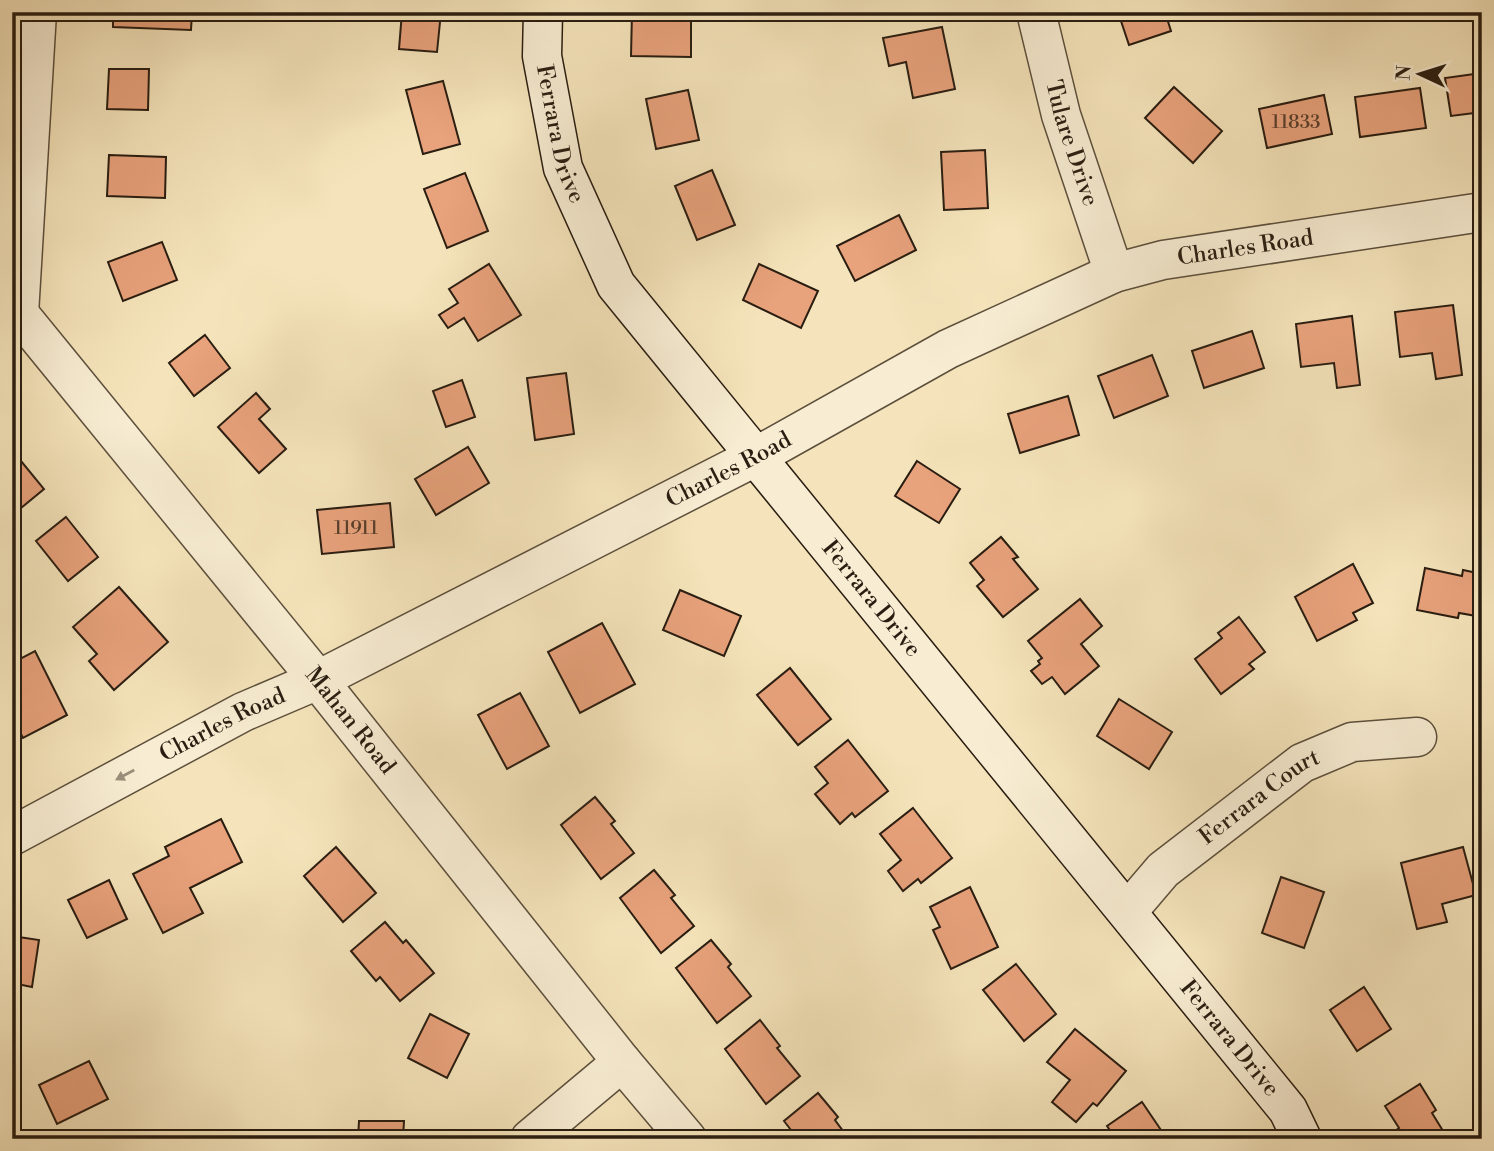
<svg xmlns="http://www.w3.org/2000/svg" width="1494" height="1151" viewBox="0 0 1494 1151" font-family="'Libre Bodoni',serif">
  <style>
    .building { fill: #e8a27c; stroke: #291d11; stroke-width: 2 }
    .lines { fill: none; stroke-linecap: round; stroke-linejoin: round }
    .street-casing { stroke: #5c4f3c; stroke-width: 41 }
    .secondary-casing { stroke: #291d11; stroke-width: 41 }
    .street { stroke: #f8edd3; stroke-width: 38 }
    .secondary { stroke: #f8edd3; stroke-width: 38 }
    .oneway { fill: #9b8f7c }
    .labels { text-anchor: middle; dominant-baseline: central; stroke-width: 5; stroke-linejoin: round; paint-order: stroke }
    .number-label { font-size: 19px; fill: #593e2c }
    .street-label { font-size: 23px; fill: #291d11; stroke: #f8edd3 }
  </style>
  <rect width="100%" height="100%" fill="#f5e4bb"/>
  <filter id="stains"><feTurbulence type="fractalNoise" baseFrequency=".00286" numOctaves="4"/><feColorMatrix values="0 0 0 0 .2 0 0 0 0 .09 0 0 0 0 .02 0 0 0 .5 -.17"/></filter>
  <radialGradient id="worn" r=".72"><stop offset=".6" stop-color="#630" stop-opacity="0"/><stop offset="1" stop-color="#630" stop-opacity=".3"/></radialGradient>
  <!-- building -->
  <g class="building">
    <path d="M 113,12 L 192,12 L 191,30 L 113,27 Z"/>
    <path d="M 402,12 L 441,12 L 437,52 L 399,49 Z"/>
    <path d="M 632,12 L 679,12 L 678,21 L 691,21 L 691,57 L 631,56 Z"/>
    <path d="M 1118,12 L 1165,12 L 1171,31 L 1129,45 Z"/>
    <path d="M 942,27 L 955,89 L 913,98 L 906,62 L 889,66 L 883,38 Z"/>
    <path d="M 109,69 L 149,69 L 148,110 L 107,109 Z"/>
    <path d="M 1482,73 L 1482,112 L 1451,116 L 1445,78 Z"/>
    <path d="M 443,81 L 460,144 L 423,154 L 406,90 Z"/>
    <path d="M 1174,87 L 1222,131 L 1193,163 L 1145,118 Z"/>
    <path d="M 1420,88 L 1426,128 L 1360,137 L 1355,97 Z"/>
    <path d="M 688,90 L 699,140 L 656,149 L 646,99 Z"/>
    <path d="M 1324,95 L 1332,134 L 1267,148 L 1259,109 Z"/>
    <path d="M 985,150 L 988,208 L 944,210 L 941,152 Z"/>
    <path d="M 109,155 L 166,157 L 165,198 L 107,196 Z"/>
    <path d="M 712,170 L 735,225 L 697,240 L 675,186 Z"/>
    <path d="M 465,173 L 488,231 L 447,248 L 424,189 Z"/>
    <path d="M 899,215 L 916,250 L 855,281 L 837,246 Z"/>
    <path d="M 162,242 L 177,280 L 123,301 L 108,262 Z"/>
    <path d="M 489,264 L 521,315 L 478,341 L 464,318 L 448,328 L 439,315 L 458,303 L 449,289 Z"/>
    <path d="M 759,264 L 818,291 L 801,328 L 743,300 Z"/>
    <path d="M 1453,305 L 1462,375 L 1436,379 L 1432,353 L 1400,357 L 1395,312 Z"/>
    <path d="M 1352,316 L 1360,385 L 1337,388 L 1334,363 L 1301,367 L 1296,324 Z"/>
    <path d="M 1252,331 L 1264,368 L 1204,388 L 1192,351 Z"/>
    <path d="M 205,335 L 230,368 L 194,396 L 169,363 Z"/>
    <path d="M 1152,355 L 1168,396 L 1114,418 L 1098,376 Z"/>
    <path d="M 566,373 L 574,434 L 535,440 L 527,378 Z"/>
    <path d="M 462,380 L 475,417 L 446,427 L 433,391 Z"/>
    <path d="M 256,393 L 270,409 L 259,419 L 286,449 L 259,473 L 218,427 Z"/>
    <path d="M 1068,396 L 1079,435 L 1020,453 L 1008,414 Z"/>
    <path d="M 468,447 L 489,483 L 436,515 L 415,479 Z"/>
    <path d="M 12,450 L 44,489 L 15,513 L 12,510 Z"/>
    <path d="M 917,461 L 960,489 L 939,523 L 895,496 Z"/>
    <path d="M 390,503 L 394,547 L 322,554 L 317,510 Z"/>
    <path d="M 66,517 L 98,557 L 68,581 L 36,541 Z"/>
    <path d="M 1001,537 L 1018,557 L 1013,559 L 1038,589 L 1003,617 L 977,586 L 984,580 L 970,563 Z"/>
    <path d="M 1353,564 L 1373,603 L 1353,613 L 1357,620 L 1317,641 L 1295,597 Z"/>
    <path d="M 1425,568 L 1462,576 L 1463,570 L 1482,574 L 1482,617 L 1459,613 L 1458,618 L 1417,610 Z"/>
    <path d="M 119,587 L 168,642 L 114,690 L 89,661 L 97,654 L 73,627 Z"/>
    <path d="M 680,590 L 741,616 L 724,656 L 663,630 Z"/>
    <path d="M 1080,599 L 1102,626 L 1081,644 L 1099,666 L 1065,694 L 1052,677 L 1042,684 L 1031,671 L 1040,664 L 1038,661 L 1042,658 L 1028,641 Z"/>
    <path d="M 1239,617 L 1265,652 L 1249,664 L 1254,669 L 1221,694 L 1195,659 L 1222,638 L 1218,633 Z"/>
    <path d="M 602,623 L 635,684 L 580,713 L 548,652 Z"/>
    <path d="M 35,651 L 67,715 L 23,738 L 12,717 L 12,663 Z"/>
    <path d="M 790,668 L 831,719 L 798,745 L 757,695 Z"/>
    <path d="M 520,693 L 549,746 L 507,769 L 478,715 Z"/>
    <path d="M 1119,699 L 1172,732 L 1149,769 L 1097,736 Z"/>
    <path d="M 848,740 L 888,791 L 855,817 L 852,813 L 840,824 L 815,794 L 828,783 L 815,767 Z"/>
    <path d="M 595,797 L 615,821 L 611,824 L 634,853 L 601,879 L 561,825 Z"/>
    <path d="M 913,808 L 952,858 L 921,883 L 918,879 L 903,891 L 888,871 L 901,860 L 880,834 Z"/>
    <path d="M 221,819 L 242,862 L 190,888 L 203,913 L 163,933 L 133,874 L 169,856 L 165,847 Z"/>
    <path d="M 336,847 L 376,893 L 343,922 L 304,876 Z"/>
    <path d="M 1463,847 L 1476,895 L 1442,904 L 1447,922 L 1417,929 L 1401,863 Z"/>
    <path d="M 654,870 L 675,895 L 671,898 L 694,926 L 661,953 L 620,898 Z"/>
    <path d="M 1281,877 L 1324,892 L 1304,948 L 1262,933 Z"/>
    <path d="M 109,880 L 127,919 L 87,938 L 68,900 Z"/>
    <path d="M 970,887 L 998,947 L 951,969 L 933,930 L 940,927 L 930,907 Z"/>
    <path d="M 385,922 L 403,943 L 406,940 L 434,973 L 400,1001 L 380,977 L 376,981 L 351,951 Z"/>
    <path d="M 12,936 L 39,940 L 32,987 L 12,983 Z"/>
    <path d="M 711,940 L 731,964 L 728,967 L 751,996 L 717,1023 L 676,968 Z"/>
    <path d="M 1016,964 L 1056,1014 L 1024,1041 L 983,990 Z"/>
    <path d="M 1364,987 L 1391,1029 L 1357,1051 L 1330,1010 Z"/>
    <path d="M 430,1014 L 469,1034 L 447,1078 L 408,1058 Z"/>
    <path d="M 760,1020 L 780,1046 L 777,1048 L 800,1076 L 766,1104 L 725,1049 Z"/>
    <path d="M 1075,1029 L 1126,1071 L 1097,1106 L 1093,1103 L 1076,1122 L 1052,1102 L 1070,1080 L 1047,1062 Z"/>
    <path d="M 89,1061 L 108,1099 L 57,1124 L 39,1085 Z"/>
    <path d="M 1420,1084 L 1436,1110 L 1432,1113 L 1448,1139 L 1400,1139 L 1395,1131 L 1399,1128 L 1385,1106 Z"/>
    <path d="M 818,1093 L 838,1117 L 835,1120 L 849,1139 L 798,1139 L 784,1121 Z"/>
    <path d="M 1142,1102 L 1167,1139 L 1116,1139 L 1107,1126 Z"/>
    <path d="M 359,1121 L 404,1121 L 403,1139 L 358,1139 Z"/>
  </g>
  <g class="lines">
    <defs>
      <g id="street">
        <path id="s1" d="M 1036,12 L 1061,115 L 1114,273"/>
        <path id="s2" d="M 12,305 L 318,680 L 622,1062 L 687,1139"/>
        <path d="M 19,314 L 37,12"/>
        <path id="s3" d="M 12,836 L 243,712 L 318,680 L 757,456 L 948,349 L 1114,273 L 1163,260 L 1482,212"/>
        <path id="s4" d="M 1128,911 L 1163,870 L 1302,763 L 1352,742 L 1417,737"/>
        <path d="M 530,1139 L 622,1062"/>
      </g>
      <g id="secondary">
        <path id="s5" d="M 543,12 L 542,56 L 563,168 L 616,285 L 1288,1110 L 1302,1139"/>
      </g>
    </defs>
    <!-- street casing -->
    <use href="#street" class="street-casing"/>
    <!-- secondary casing -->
    <use href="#secondary" class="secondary-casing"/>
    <!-- street -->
    <use href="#street" class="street"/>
    <!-- secondary -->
    <use href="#secondary" class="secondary"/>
  </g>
  <!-- one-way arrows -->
  <defs><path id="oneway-solid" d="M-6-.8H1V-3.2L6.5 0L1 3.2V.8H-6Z" transform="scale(1.75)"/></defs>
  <use class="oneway" href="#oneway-solid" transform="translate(125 775) rotate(152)"/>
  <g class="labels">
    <!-- number labels -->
    <g class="number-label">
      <text x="1296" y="122">11833</text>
      <text x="356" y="528">11911</text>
    </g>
    <!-- street labels -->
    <g class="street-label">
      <text stroke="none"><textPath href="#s5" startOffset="124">Ferrara Drive</textPath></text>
      <text stroke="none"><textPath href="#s1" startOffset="136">Tulare Drive</textPath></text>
      <text stroke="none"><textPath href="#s3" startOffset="1372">Charles Road</textPath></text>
      <text stroke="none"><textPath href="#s3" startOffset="805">Charles Road</textPath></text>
      <text stroke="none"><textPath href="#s5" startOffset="691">Ferrara Drive</textPath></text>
      <text stroke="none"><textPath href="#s2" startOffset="536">Mahan Road</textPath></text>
      <text stroke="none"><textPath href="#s3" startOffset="238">Charles Road</textPath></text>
      <text stroke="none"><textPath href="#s4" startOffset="175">Ferrara Court</textPath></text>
      <text stroke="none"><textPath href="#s5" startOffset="1258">Ferrara Drive</textPath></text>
    </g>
  </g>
  <!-- margin -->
  <rect width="1494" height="1151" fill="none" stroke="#f5e4bb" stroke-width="42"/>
  <rect x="14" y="14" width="1466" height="1123" fill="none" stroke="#291d11" stroke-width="3.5"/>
  <rect x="21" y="21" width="1452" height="1109" fill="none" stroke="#291d11" stroke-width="2"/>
  <!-- north arrow -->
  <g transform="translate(1420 74) rotate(274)" stroke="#f8edd3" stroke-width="5" paint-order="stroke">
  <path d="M0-5L12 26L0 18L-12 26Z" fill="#291d11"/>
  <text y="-10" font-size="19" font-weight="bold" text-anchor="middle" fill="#291d11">N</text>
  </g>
  <rect width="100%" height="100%" filter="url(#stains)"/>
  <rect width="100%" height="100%" fill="url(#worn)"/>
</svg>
